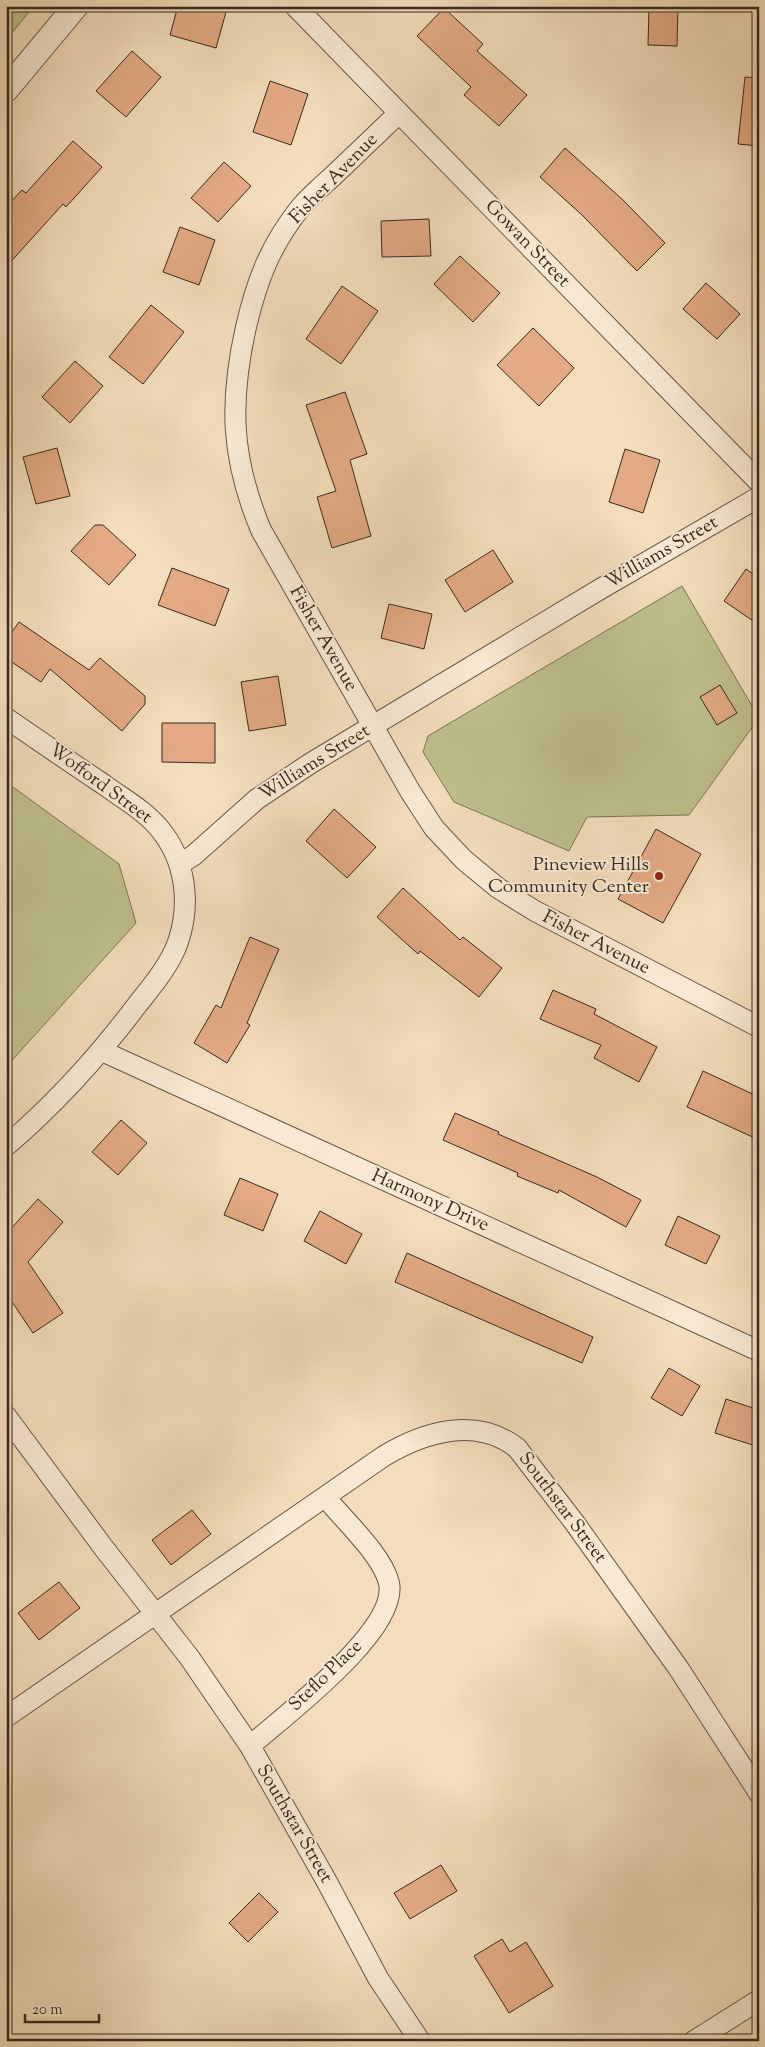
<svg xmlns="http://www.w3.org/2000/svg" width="765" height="2047" viewBox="0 0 765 2047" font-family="'Sorts Mill Goudy',serif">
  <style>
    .green { fill: #bec08e; stroke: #7b7456 }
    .building { fill: #e3aa85; stroke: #38291f }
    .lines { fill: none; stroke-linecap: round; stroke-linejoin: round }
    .minor-casing { stroke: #675646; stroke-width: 22 }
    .tertiary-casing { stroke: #675646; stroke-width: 26 }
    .minor { stroke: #f7e9d3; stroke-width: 20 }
    .tertiary { stroke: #f7e9d3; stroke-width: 24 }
    .poi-dot { fill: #8f2418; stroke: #f7e9d3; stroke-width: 2 }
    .labels { text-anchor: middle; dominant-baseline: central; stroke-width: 4; stroke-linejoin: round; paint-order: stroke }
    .street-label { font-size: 19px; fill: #38291f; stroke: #f7e9d3 }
    .poi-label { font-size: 19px; fill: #38291f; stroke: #f7e9d3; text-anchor: end }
  </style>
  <rect width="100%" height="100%" fill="#f3ddbc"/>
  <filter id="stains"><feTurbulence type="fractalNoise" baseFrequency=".004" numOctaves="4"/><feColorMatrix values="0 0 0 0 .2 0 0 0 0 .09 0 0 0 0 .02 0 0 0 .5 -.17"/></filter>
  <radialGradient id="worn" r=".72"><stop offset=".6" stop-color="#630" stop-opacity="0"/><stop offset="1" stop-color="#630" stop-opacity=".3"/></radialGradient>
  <!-- green -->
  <g class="green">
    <path d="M 6,6 L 34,6 L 6,40 Z"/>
    <path d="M 682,586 L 759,718 L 689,815 L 587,817 L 569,851 L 454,802 L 423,752 L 428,736 Z"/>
    <path d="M 6,782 L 119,864 L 136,923 L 6,1067 Z"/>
  </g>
  <!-- building -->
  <g class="building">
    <path d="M 178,6 L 206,6 L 226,12 L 216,48 L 170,35 Z"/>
    <path d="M 649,6 L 678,6 L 677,46 L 648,45 Z"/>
    <path d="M 444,8 L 483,44 L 477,51 L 527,95 L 499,126 L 464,95 L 471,87 L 417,36 Z"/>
    <path d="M 132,51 L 161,77 L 126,117 L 96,91 Z"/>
    <path d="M 745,77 L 759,78 L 759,146 L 738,144 Z"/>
    <path d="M 270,81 L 308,94 L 291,145 L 253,132 Z"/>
    <path d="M 73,141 L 102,167 L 66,207 L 63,204 L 6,267 L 6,207 L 22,190 L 26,193 Z"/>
    <path d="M 565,148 L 623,200 L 665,243 L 637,271 L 582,215 L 540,177 Z"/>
    <path d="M 224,162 L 251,186 L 218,222 L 191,198 Z"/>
    <path d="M 429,219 L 431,256 L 382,257 L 381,221 Z"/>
    <path d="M 180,227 L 215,240 L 199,285 L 163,272 Z"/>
    <path d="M 460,256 L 500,293 L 473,322 L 434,284 Z"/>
    <path d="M 706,283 L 740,314 L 717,339 L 683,309 Z"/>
    <path d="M 342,286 L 378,311 L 341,364 L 306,339 Z"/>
    <path d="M 151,305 L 184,332 L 143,384 L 109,357 Z"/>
    <path d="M 533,328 L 574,368 L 539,406 L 497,365 Z"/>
    <path d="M 75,361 L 103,386 L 70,423 L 42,397 Z"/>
    <path d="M 345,392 L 367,454 L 350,460 L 371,536 L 332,548 L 317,497 L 336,491 L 306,405 Z"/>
    <path d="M 57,448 L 70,496 L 36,504 L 23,457 Z"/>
    <path d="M 625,449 L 660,460 L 643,513 L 609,502 Z"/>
    <path d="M 95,525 L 103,525 L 136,555 L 109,585 L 71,551 Z"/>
    <path d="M 493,550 L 513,582 L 465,612 L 445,580 Z"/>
    <path d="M 172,568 L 229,589 L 215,626 L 158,605 Z"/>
    <path d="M 746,569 L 759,578 L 759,625 L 724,601 Z"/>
    <path d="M 389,604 L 432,614 L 424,649 L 381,638 Z"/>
    <path d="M 19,622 L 89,670 L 100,658 L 145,696 L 145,704 L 122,731 L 50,669 L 41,682 L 6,658 L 6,640 Z"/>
    <path d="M 278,676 L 286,725 L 249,731 L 241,682 Z"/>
    <path d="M 720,685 L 737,713 L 717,725 L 700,697 Z"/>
    <path d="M 162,723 L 215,723 L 215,763 L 162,762 Z"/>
    <path d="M 334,809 L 376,847 L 347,878 L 306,841 Z"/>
    <path d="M 656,829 L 701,854 L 663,923 L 618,899 Z"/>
    <path d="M 403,888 L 460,940 L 463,937 L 502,968 L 479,997 L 420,951 L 418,954 L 377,917 Z"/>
    <path d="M 250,937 L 279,949 L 247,1023 L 250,1025 L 227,1063 L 194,1043 L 216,1005 L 221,1008 Z"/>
    <path d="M 553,990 L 596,1009 L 594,1014 L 657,1047 L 639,1082 L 594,1058 L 601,1045 L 540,1019 Z"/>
    <path d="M 703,1071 L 759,1097 L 759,1140 L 687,1107 Z"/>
    <path d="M 455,1113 L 499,1132 L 498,1134 L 597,1177 L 641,1200 L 626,1227 L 559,1190 L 558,1193 L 517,1176 L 518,1173 L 443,1140 Z"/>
    <path d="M 121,1120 L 147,1143 L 118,1175 L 92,1152 Z"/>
    <path d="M 240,1178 L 278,1194 L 263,1231 L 224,1215 Z"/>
    <path d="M 38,1199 L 63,1222 L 28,1262 L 63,1313 L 33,1333 L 6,1293 L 6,1234 Z"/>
    <path d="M 320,1211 L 362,1234 L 346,1264 L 304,1241 Z"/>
    <path d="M 678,1216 L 720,1236 L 706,1264 L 665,1245 Z"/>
    <path d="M 407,1253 L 593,1337 L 582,1363 L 395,1282 Z"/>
    <path d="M 669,1368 L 700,1386 L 682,1416 L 651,1398 Z"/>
    <path d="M 726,1399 L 759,1410 L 759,1447 L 715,1433 Z"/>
    <path d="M 192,1510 L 211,1534 L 171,1565 L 152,1540 Z"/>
    <path d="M 59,1582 L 80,1608 L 39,1640 L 18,1613 Z"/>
    <path d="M 441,1865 L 457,1891 L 410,1919 L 394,1893 Z"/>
    <path d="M 259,1893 L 278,1912 L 248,1942 L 229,1923 Z"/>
    <path d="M 502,1939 L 510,1952 L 526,1942 L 553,1986 L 509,2013 L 474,1956 Z"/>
  </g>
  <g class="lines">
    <defs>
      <g id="minor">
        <path d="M 295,6 L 759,482"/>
        <path d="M 399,113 C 377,134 355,155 333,176 C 322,186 310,196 300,208 C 270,246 257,280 246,327 C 229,403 231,458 261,530 L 410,791 L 434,828 L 464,860 L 498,888 L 535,911 L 759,1027"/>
        <path d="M 6,718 C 38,740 70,762 103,784 C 122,798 144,810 159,828 C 186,860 191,904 178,942 C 170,965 152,986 137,1005 C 98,1057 55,1104 6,1146"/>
        <path d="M 180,864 L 194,855 L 257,799 L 311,763 L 602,588 L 759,497"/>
        <path d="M 102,1051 L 759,1351"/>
        <path d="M 6,1416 L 103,1547 L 189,1657 L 250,1746 L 327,1882 L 378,1978 L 420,2041"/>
        <path d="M 6,1717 L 384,1456 C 424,1432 476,1416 517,1448 L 574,1522 L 679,1669 L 759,1793"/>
        <path d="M 250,1746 C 284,1716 399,1630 389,1583 C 383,1556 344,1520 326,1498"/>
        <path d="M 694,2041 L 759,2000"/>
      </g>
      <path id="tertiary" d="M 6,90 L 76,6"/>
    </defs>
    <!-- minor casing -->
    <use href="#minor" class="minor-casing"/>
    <!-- tertiary casing -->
    <use href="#tertiary" class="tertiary-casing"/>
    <!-- minor -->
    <use href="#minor" class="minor"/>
    <!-- tertiary -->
    <use href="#tertiary" class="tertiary"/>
  </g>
  <!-- markers -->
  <circle class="poi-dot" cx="659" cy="876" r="5"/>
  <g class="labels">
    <!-- street labels -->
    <g class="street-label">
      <text transform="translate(334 179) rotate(-46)">Fisher Avenue</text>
      <text transform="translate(527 244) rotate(46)">Gowan Street</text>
      <text transform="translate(662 553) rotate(-30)">Williams Street</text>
      <text transform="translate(323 639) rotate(60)">Fisher Avenue</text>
      <text transform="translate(315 763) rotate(-32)">Williams Street</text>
      <text transform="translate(100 784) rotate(36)">Wofford Street</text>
      <text transform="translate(596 943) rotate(27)">Fisher Avenue</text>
      <text transform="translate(430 1201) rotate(24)">Harmony Drive</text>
      <text transform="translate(562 1508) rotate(53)">Southstar Street</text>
      <text transform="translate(326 1676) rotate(-44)">Steflo Place</text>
      <text transform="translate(294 1824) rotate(60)">Southstar Street</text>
    </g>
    <!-- poi labels -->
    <g class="poi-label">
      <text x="649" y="865">Pineview Hills<tspan x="649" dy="22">Community Center</tspan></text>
    </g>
  </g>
  <!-- margin -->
  <rect width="765" height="2047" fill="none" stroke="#f3ddbc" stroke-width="25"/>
  <rect x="8" y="8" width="750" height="2032" fill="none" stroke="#38291f" stroke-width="2.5"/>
  <rect x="12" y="12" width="740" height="2022" fill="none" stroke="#38291f"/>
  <!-- scale -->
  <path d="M25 2014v8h74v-8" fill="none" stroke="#38291f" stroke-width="2.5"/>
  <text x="32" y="2014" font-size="15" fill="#38291f" stroke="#f7e9d3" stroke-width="4" paint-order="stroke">20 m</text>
  <rect width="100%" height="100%" filter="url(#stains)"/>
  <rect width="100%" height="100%" fill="url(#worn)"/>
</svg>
